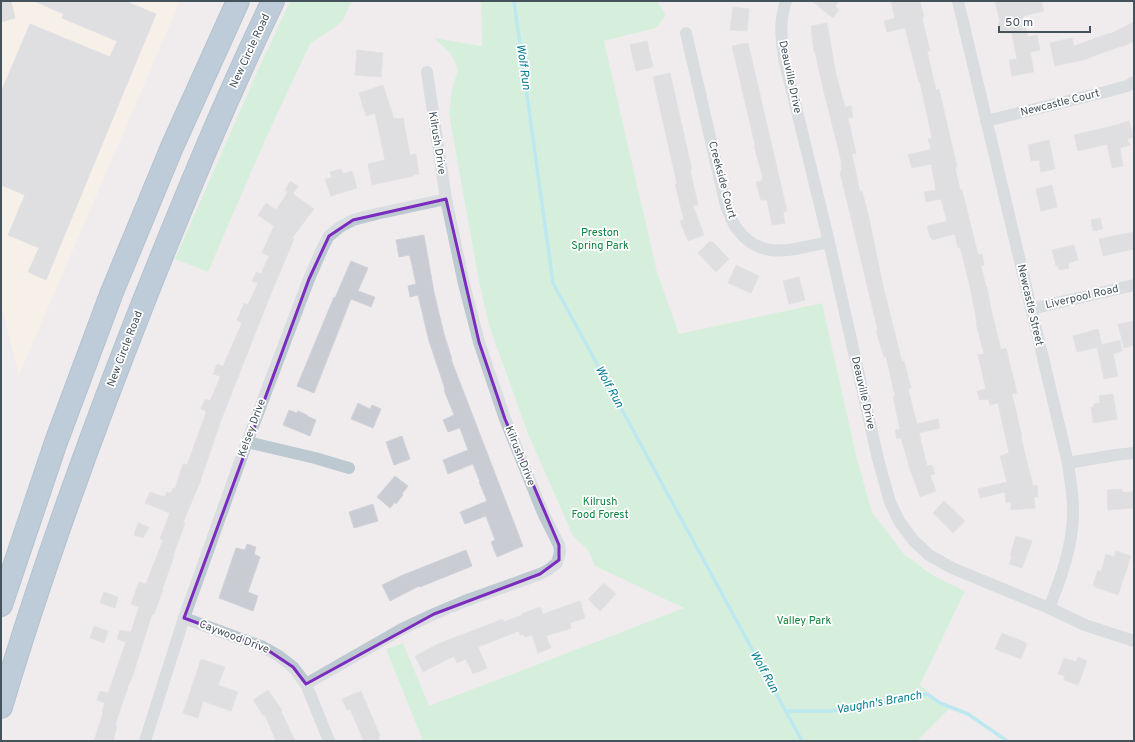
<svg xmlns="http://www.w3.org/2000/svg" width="1135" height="742" viewBox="0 0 1135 742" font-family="Overpass,sans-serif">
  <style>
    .commercial { fill: #fdf4e3 }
    .green { fill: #b6f2ca }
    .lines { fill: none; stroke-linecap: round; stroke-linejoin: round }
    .stream { stroke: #7fe2f3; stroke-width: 3.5 }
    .building { fill: #c9ccd2; stroke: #d0d3d9 }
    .motorway-casing { stroke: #6b8eac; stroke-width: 24 }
    .minor { stroke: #bcc9d1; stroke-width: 12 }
    .motorway { stroke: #80a3c1; stroke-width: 22 }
    .marked { fill: none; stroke: #7b2cbf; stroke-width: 3; stroke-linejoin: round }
    .labels { text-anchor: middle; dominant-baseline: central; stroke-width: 3.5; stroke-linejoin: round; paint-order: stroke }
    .street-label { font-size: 11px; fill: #44525c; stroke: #fff }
    .park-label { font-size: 11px; fill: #0f8341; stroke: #fff }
    .water-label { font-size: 12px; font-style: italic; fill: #037d92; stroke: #fff }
  </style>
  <rect width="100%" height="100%" fill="#f0eced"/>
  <!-- commercial -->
  <path class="commercial" d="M 1,1 L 180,1 L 19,375 L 1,303 Z"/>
  <!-- green -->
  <g class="green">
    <path d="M 290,1 L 352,1 L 342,22 L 310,44 L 266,138 L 208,272 L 175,259 L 259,68 Z"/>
    <path d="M 481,1 L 657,1 L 666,15 L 656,28 L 604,41 L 657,272 L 679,334 L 822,303 L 857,459 L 872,512 L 904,554 L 928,572 L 940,579 L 965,591 L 920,685 L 949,709 L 917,741 L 423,741 L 386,649 L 403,643 L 429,706 L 684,608 L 595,566 L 588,550 L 573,536 L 528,434 L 489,325 L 479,282 L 449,114 L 452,89 L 458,70 L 451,54 L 434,38 L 482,46 Z"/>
  </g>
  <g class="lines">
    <!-- stream -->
    <g class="stream">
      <path d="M 514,1 L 553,283 L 802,741"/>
      <path d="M 786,711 L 831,711 L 890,701 L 927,694 L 940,703 L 968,714 L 1007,741"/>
    </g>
  </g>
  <!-- building -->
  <g class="building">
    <path d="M 1,1 L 11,1 L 15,18 L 1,22 Z"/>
    <path d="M 34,1 L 125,1 L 156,14 L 46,280 L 28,272 L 39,248 L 8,235 L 25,195 L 1,185 L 1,92 L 30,24 L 110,57 L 117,41 L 62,18 L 64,14 Z"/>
    <path d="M 812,1 L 839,1 L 835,6 L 839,10 L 833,18 Z"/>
    <path d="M 891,1 L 920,1 L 924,17 L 922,18 L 930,51 L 927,51 L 936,90 L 939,89 L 957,167 L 955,167 L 960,190 L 962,190 L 978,255 L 982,254 L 984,265 L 981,266 L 986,287 L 987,287 L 991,309 L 1001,350 L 1006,348 L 1017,393 L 1012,394 L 1022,437 L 1021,438 L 1033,486 L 1037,485 L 1038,497 L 1034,497 L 1035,508 L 1011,510 L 1011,502 L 1006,503 L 1005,492 L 980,498 L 978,489 L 1007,482 L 1000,456 L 1009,453 L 998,403 L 990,405 L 988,399 L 980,400 L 977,391 L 986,389 L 978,355 L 984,354 L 976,323 L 977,323 L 969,282 L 960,247 L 958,248 L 955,234 L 932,240 L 931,237 L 930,237 L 927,226 L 947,221 L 941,199 L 926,202 L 924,192 L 936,190 L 931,164 L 912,168 L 908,155 L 931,149 L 928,139 L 932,138 L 920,82 L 919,82 L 905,28 L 887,32 L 884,21 L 895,18 Z"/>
    <path d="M 995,1 L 1041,1 L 1044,11 L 1023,16 L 1028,37 L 1037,35 L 1040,50 L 1030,52 L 1034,72 L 1012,76 L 1009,60 L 1017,59 L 1011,30 L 1000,33 L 998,23 L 1000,22 Z"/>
    <path d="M 733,7 L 749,9 L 747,31 L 730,30 Z"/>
    <path d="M 1134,22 L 1134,41 L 1122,47 L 1121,46 L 1083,60 L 1055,66 L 1050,43 L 1072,38 L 1074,46 L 1110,33 L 1110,34 Z"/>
    <path d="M 827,23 L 836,74 L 845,107 L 851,106 L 853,117 L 848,118 L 856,153 L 852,154 L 860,192 L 862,191 L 869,218 L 883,286 L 902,362 L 904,361 L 911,388 L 908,389 L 917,424 L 938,419 L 940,428 L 919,433 L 927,466 L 932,465 L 935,474 L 930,475 L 936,491 L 920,497 L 910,469 L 901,438 L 897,439 L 895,430 L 900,429 L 893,397 L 895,396 L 886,356 L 884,357 L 876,331 L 878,331 L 840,172 L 842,171 L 841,164 L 842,164 L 823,88 L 815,52 L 814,52 L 811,26 Z"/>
    <path d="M 647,41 L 653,67 L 636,71 L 630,45 Z"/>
    <path d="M 748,43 L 787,211 L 783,212 L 785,223 L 772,225 L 767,200 L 761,200 L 756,182 L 762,181 L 762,178 L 763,178 L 754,146 L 755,145 L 732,46 Z"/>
    <path d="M 357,50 L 383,53 L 381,77 L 355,75 Z"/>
    <path d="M 670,73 L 692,170 L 690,170 L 698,205 L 693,206 L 704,235 L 688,241 L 680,221 L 684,220 L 675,184 L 677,184 L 653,77 Z"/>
    <path d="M 383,85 L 394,119 L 403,118 L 410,155 L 416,154 L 419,174 L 413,175 L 413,176 L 372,185 L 368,164 L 385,160 L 375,113 L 366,116 L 359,93 Z"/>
    <path d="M 1129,121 L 1134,137 L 1127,139 L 1130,145 L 1120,148 L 1123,166 L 1112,168 L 1107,144 L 1078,151 L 1074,135 L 1116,125 Z"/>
    <path d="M 1049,140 L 1055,169 L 1041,172 L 1039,160 L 1031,161 L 1028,145 Z"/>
    <path d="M 341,169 L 343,174 L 352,171 L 357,188 L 331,196 L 325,179 L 332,178 L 330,172 Z"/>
    <path d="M 290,181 L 298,186 L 293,194 L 314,209 L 292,238 L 294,239 L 268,301 L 220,423 L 200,482 L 183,523 L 185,523 L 173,556 L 174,556 L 162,590 L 163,590 L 154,614 L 152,614 L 131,681 L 130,681 L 115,725 L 117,726 L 113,741 L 94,741 L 103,713 L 102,712 L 105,703 L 97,700 L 100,691 L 108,693 L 126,642 L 117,639 L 120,630 L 131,632 L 139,607 L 131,604 L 139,582 L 146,584 L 163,540 L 160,539 L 170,513 L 145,503 L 150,492 L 165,497 L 167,492 L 171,493 L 173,488 L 175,489 L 183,464 L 187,465 L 206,413 L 206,411 L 201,409 L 205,399 L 210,401 L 219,380 L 220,376 L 213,374 L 217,364 L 223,366 L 242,323 L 237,320 L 244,303 L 248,305 L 258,283 L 252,281 L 256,272 L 261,274 L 269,256 L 262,253 L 274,226 L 258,215 L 266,203 L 276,210 L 288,192 L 285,190 Z"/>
    <path d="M 1052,185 L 1057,207 L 1041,211 L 1036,189 Z"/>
    <path d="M 1100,218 L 1103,229 L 1093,231 L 1091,220 Z"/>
    <path d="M 1134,232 L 1134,249 L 1103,256 L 1099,239 Z"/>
    <path d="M 424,235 L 434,292 L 444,334 L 452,359 L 451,359 L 523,546 L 497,557 L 491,542 L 495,540 L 486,516 L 465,524 L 460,512 L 487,501 L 479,482 L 480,482 L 473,464 L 448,474 L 443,460 L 468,450 L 460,428 L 448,432 L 443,420 L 454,415 L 444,390 L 445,389 L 429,341 L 418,295 L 410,297 L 408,286 L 416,284 L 410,256 L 409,256 L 409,255 L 399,257 L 396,240 Z"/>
    <path d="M 709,242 L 713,242 L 729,259 L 716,272 L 698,253 Z"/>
    <path d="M 1074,245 L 1078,260 L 1068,263 L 1069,268 L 1059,270 L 1058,265 L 1056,266 L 1052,250 Z"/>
    <path d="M 351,261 L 368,268 L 358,291 L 375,297 L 371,307 L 351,299 L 314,393 L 297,386 L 334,297 L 335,298 Z"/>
    <path d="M 736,265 L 759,276 L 751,293 L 728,283 Z"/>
    <path d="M 799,277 L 805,300 L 789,304 L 783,281 Z"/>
    <path d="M 1134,321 L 1134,345 L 1124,348 L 1118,324 Z"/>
    <path d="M 1098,329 L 1102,345 L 1120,340 L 1122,351 L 1113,354 L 1118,376 L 1104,379 L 1097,347 L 1077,352 L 1073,336 Z"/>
    <path d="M 1113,394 L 1117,419 L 1093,423 L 1091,407 L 1094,407 L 1094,404 L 1100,403 L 1099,396 Z"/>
    <path d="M 358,403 L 370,409 L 372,405 L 381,409 L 373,428 L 351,419 Z"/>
    <path d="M 289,410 L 297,413 L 298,411 L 307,415 L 307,416 L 316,420 L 310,436 L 283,425 Z"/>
    <path d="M 402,436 L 410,459 L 394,465 L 386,442 Z"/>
    <path d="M 395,476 L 408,486 L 402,494 L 403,495 L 396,504 L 395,502 L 390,508 L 377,497 Z"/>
    <path d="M 1122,489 L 1122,492 L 1133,492 L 1134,508 L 1108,510 L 1107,490 Z"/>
    <path d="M 944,501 L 965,521 L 953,533 L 933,513 Z"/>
    <path d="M 373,504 L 378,521 L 354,528 L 349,512 Z"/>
    <path d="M 138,523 L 149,527 L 143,538 L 134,535 Z"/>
    <path d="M 1016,536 L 1032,541 L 1022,568 L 1009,564 L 1012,557 L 1010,556 Z"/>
    <path d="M 247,544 L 256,547 L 254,554 L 260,557 L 248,592 L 258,596 L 253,611 L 219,598 L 236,548 L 245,550 Z"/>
    <path d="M 466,550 L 472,566 L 420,587 L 419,586 L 390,601 L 382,585 L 403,575 Z"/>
    <path d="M 1116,551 L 1131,556 L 1118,595 L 1095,587 L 1096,586 L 1093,585 L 1098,570 L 1101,572 L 1106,554 L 1114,557 Z"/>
    <path d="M 604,583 L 616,594 L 600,611 L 588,599 Z"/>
    <path d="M 104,592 L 118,597 L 115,608 L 100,603 Z"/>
    <path d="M 580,601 L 585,618 L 570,623 L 571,628 L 546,636 L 551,648 L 538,653 L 532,635 L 525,637 L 523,634 L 520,635 L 519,631 L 478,647 L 487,668 L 473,674 L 466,659 L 457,663 L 454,656 L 423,672 L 415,656 L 438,644 L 503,619 L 504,622 L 522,615 L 521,614 L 540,607 L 543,614 Z"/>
    <path d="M 94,626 L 108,631 L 104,643 L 90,638 Z"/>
    <path d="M 1002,633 L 1027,643 L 1021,659 L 995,649 Z"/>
    <path d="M 1078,657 L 1087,661 L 1078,685 L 1064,680 L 1065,676 L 1058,674 L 1064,658 L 1076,662 Z"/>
    <path d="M 201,659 L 225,667 L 218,685 L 238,692 L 231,711 L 203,701 L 198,718 L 183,713 Z"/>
    <path d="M 268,690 L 282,710 L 281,711 L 295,741 L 276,741 L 265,715 L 263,715 L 253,700 Z"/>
    <path d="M 361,691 L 380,736 L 378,737 L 380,741 L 364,741 L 350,709 L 347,710 L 342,699 Z"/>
  </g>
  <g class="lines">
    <defs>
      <g id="motorway">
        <path d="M 1,605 L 56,442 L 112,292 L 172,147 L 238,1"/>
        <path d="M 1,707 C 42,569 92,432 145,298 C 185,198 226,98 273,1"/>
      </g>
    </defs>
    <!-- motorway casing -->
    <use href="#motorway" class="motorway-casing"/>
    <!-- minor -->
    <g class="minor">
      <path d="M 786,1 C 779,23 781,36 784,58 L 829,242 L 878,459 L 890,502 L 899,521 L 913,540 L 929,555 L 952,568 L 1049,608 L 1085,625 L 1134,641"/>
      <path d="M 958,1 L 1068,463 C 1070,480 1074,498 1073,515 C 1072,548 1061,578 1049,608"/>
      <path d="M 686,33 L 726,206 C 729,212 731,220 735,226 C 760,263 792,249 829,242"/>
      <path d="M 986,121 L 1105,92 L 1127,86 L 1134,82"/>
      <path d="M 1031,309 L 1134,285"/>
      <path d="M 247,442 L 315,458 L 349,468"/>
      <path d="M 1068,463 L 1115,455 L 1134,453"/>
      <path d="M 184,618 L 263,647 L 279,656 L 293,667 L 306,684 L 329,741"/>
      <path d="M 306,684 L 402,629 L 434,614 L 465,601 L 540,574 L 548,570 L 557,563 L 560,552 L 559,545 L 543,513 L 505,419 L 479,342 L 464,284 L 446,199 L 427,72"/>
      <path d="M 145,741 L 184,618 L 247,442 L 309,279 L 323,247 L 329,236 L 340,227 L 353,220 L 376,214 L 446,199"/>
    </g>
    <!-- motorway -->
    <use href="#motorway" class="motorway"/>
  </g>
  <!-- marked area -->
  <path d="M0 0H1135V742H0ZM 446,199 L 479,342 L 505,419 L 559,545 L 559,560 L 540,574 L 434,614 L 306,684 L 293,667 L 263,647 L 184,618 L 309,279 L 329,236 L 353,220 Z" fill="#f0eced" fill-opacity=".55" fill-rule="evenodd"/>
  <path class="marked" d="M 446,199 L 479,342 L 505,419 L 559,545 L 559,560 L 540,574 L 434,614 L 306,684 L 293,667 L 263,647 L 184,618 L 309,279 L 329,236 L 353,220 Z"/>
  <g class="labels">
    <!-- street labels -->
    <g class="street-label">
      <text transform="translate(250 51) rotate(-65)">New Circle Road</text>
      <text transform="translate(790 77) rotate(78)">Deauville Drive</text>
      <text transform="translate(1060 103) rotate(-14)">Newcastle Court</text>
      <text transform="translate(437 143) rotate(81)">Kilrush Drive</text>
      <text transform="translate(722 180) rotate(75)">Creekside Court</text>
      <text transform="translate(1082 297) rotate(-13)">Liverpool Road</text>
      <text transform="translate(1030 305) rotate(77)">Newcastle Street</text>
      <text transform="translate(125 349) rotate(-69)">New Circle Road</text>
      <text transform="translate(863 393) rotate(77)">Deauville Drive</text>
      <text transform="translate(252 428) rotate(-70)">Kelsey Drive</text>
      <text transform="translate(520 456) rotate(68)">Kilrush Drive</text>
      <text transform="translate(234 637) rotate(21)">Caywood Drive</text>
    </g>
    <!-- park labels -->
    <g class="park-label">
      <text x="600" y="233">Preston<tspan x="600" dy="13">Spring Park</tspan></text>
      <text x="600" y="502">Kilrush<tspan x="600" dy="13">Food Forest</tspan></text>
      <text x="804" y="621">Valley Park</text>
    </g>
    <!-- water labels -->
    <g class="water-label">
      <text transform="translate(523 67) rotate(82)">Wolf Run</text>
      <text transform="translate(609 387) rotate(61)">Wolf Run</text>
      <text transform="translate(764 672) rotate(61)">Wolf Run</text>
      <text transform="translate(879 703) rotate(-10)">Vaughn's Branch</text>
    </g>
  </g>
  <!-- border -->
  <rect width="1135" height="742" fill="none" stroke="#44525c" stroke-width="4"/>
  <!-- scale -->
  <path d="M999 26v6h91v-6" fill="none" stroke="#44525c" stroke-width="2"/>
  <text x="1005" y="26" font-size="12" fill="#44525c" stroke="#ffffff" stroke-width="3" paint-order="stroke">50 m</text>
</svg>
